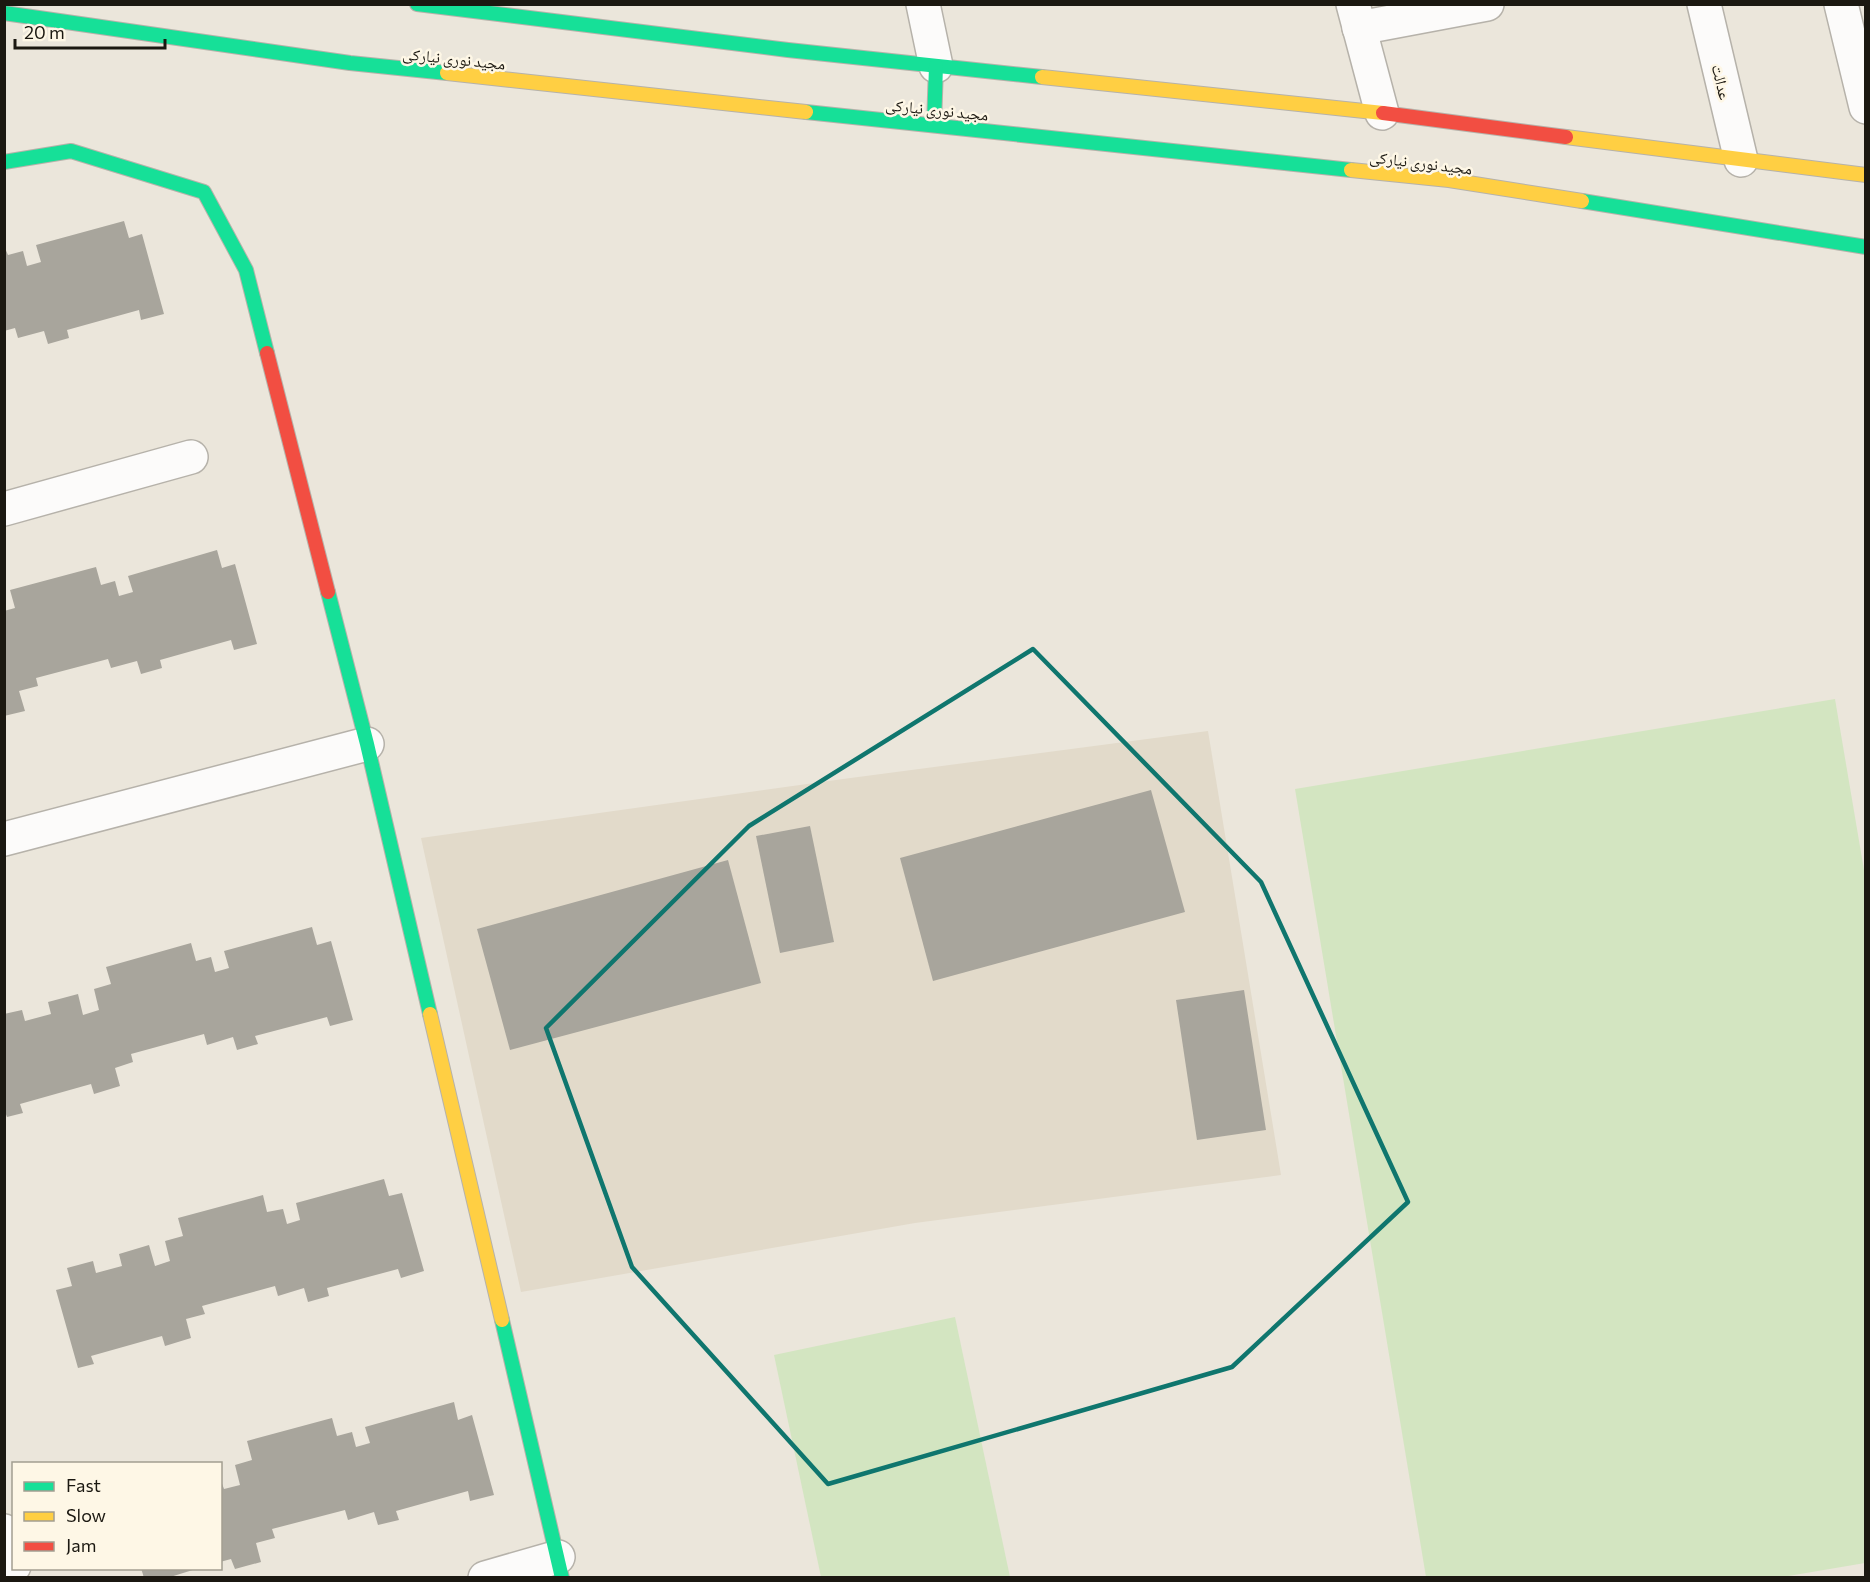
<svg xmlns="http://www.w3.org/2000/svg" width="1870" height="1582" viewBox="0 0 1870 1582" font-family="Commissioner,'Noto Naskh Arabic',sans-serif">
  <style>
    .education { fill: #e2daca }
    .green { fill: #d3e5c1 }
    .building { fill: #a8a59c }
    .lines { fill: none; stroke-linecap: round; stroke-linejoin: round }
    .street-casing { stroke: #b6b2aa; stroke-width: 36 }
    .fast-casing { stroke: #b6b2aa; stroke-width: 16 }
    .slow-casing { stroke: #b6b2aa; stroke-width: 16 }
    .jam-casing { stroke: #b6b2aa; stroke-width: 16 }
    .street { stroke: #fcfbfa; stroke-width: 33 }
    .fast { stroke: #16e098; stroke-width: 14 }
    .slow { stroke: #ffcf43; stroke-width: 14 }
    .jam { stroke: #f24e42; stroke-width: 14 }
    .marked { fill: none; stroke: #0f766e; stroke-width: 4.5; stroke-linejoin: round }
    .labels { text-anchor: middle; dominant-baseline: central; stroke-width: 5; stroke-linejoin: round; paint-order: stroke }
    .street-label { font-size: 16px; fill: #1b1811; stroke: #fef7e6 }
  </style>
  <rect width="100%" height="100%" fill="#ebe6db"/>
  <!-- education -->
  <path class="education" d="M 1208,731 L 1281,1175 L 915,1223 L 521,1292 L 421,838 L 843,779 Z"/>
  <!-- green -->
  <g class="green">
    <path d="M 1835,699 L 1866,882 L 1865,1563 L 1776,1578 L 1426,1577 L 1295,789 Z"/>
    <path d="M 955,1317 L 1010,1577 L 821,1577 L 774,1355 Z"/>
  </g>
  <!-- building -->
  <g class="building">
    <path d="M 124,221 L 129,238 L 142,234 L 164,314 L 141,320 L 139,310 L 67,330 L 69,338 L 48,344 L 44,331 L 18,338 L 15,328 L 4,331 L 4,246 L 8,255 L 23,251 L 27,266 L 41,262 L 36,245 Z"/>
    <path d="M 217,550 L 222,568 L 235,564 L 257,644 L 234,650 L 231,640 L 160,660 L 162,668 L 141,674 L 137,661 L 111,668 L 108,659 L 36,678 L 38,686 L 19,691 L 25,711 L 4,716 L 4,611 L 15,608 L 10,590 L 96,567 L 101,585 L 115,581 L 119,596 L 133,592 L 128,576 Z"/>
    <path d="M 1151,790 L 1185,912 L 933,981 L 900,858 Z"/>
    <path d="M 810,826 L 834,942 L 780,953 L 756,836 Z"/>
    <path d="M 728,860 L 761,983 L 510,1050 L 477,929 Z"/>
    <path d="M 312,927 L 317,945 L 331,941 L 353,1020 L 330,1026 L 327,1017 L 255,1036 L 258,1044 L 237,1050 L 233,1037 L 207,1045 L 204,1034 L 131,1054 L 133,1062 L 115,1068 L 120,1086 L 94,1094 L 91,1084 L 20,1104 L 23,1113 L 7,1117 L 4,1109 L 4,1014 L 22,1010 L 25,1021 L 51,1014 L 48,1002 L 78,994 L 83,1015 L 99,1010 L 94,989 L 111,984 L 106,967 L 191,943 L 196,961 L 211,957 L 215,972 L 229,968 L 224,951 Z"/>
    <path d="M 1244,990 L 1266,1130 L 1197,1140 L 1176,1000 Z"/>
    <path d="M 384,1179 L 389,1196 L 402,1193 L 424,1271 L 401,1278 L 398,1269 L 327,1288 L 329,1296 L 308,1302 L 304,1288 L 278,1296 L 275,1286 L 202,1306 L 205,1314 L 186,1319 L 191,1338 L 165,1346 L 162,1336 L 91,1356 L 94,1364 L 78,1368 L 56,1290 L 72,1286 L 67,1268 L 93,1261 L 96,1273 L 122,1266 L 119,1254 L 149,1245 L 155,1266 L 170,1261 L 165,1241 L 183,1236 L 178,1218 L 263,1195 L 267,1212 L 283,1209 L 287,1224 L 300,1220 L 296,1203 Z"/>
    <path d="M 454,1402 L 458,1420 L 472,1415 L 494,1495 L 470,1501 L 468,1491 L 396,1511 L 399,1520 L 378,1525 L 374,1512 L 348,1520 L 345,1510 L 272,1529 L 275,1538 L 256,1543 L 261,1562 L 235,1569 L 231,1559 L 220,1562 L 220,1478 L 224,1489 L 240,1485 L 235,1465 L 252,1460 L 247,1441 L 332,1418 L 337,1436 L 352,1432 L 356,1447 L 370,1443 L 365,1427 Z"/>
    <path d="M 141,1568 L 196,1568 L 196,1569 L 167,1578 L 144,1578 Z"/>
  </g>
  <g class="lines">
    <defs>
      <g id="street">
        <path d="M 923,4 L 936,66"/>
        <path d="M 1353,4 L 1382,113"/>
        <path d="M 1704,4 L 1741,160"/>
        <path d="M 1841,4 L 1866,107"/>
        <path d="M 1359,28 L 1487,4"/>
        <path d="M 4,509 L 191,457"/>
        <path d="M 4,839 L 367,744"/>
        <path d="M 4,1531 L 14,1566"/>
        <path d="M 485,1578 L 558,1557"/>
      </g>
      <g id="fast">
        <path d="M 417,4 L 788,50 L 1042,77"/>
        <path d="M 4,13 L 350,63 L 447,73"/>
        <path d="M 806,112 L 1351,170"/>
        <path d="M 934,125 L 936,66"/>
        <path d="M 4,162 L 71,151 L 204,192 L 246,270 L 267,353"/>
        <path d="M 1582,201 L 1866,247"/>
        <path d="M 328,592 L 367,744 L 430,1014"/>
        <path d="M 502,1320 L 562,1578"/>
      </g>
      <g id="slow">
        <path d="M 447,73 L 806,112"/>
        <path d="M 1042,77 L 1383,113"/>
        <path d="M 1566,137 L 1866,175"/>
        <path d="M 1351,170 L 1449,180 L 1582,201"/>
        <path d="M 430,1014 L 502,1320"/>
      </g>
      <g id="jam">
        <path d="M 1383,113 L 1566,137"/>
        <path d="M 267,353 L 328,592"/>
      </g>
    </defs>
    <!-- street casing -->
    <use href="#street" class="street-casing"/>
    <!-- fast casing -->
    <use href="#fast" class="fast-casing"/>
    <!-- slow casing -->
    <use href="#slow" class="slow-casing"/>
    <!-- jam casing -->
    <use href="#jam" class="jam-casing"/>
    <!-- street -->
    <use href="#street" class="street"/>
    <!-- fast -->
    <use href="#fast" class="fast"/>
    <!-- slow -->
    <use href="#slow" class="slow"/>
    <!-- jam -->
    <use href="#jam" class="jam"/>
  </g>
  <!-- marked area -->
  <path class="marked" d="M 1033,649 L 1261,882 L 1408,1202 L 1232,1367 L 828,1484 L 632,1267 L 546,1028 L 749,826 Z"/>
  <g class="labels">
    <!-- street labels -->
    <g class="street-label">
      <text transform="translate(454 58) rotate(6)">مجید نوری نیارکی</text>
      <text transform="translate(1722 82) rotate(77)">عدالت</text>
      <text transform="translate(937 109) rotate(6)">مجید نوری نیارکی</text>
      <text transform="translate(1421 162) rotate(7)">مجید نوری نیارکی</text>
    </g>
  </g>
  <!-- border -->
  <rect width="1870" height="1582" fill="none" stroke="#1b1811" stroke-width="12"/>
  <!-- legend -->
  <rect x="12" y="1462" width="210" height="108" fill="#fef7e6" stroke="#a39e91" stroke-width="1.5"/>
  <rect x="24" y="1482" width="30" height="9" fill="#16e098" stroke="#a39e91" stroke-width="1.5"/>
  <text x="66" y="1492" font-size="18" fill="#1b1811">Fast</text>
  <rect x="24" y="1512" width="30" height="9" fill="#ffcf43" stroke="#a39e91" stroke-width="1.5"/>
  <text x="66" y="1522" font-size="18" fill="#1b1811">Slow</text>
  <rect x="24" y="1542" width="30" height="9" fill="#f24e42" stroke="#a39e91" stroke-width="1.5"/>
  <text x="66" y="1552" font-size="18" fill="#1b1811">Jam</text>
  <!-- scale -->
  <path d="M15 39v9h150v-9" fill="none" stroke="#1b1811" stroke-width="3"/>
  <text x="24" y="39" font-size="18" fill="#1b1811" stroke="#fef7e6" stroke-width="4.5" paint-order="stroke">20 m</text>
</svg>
